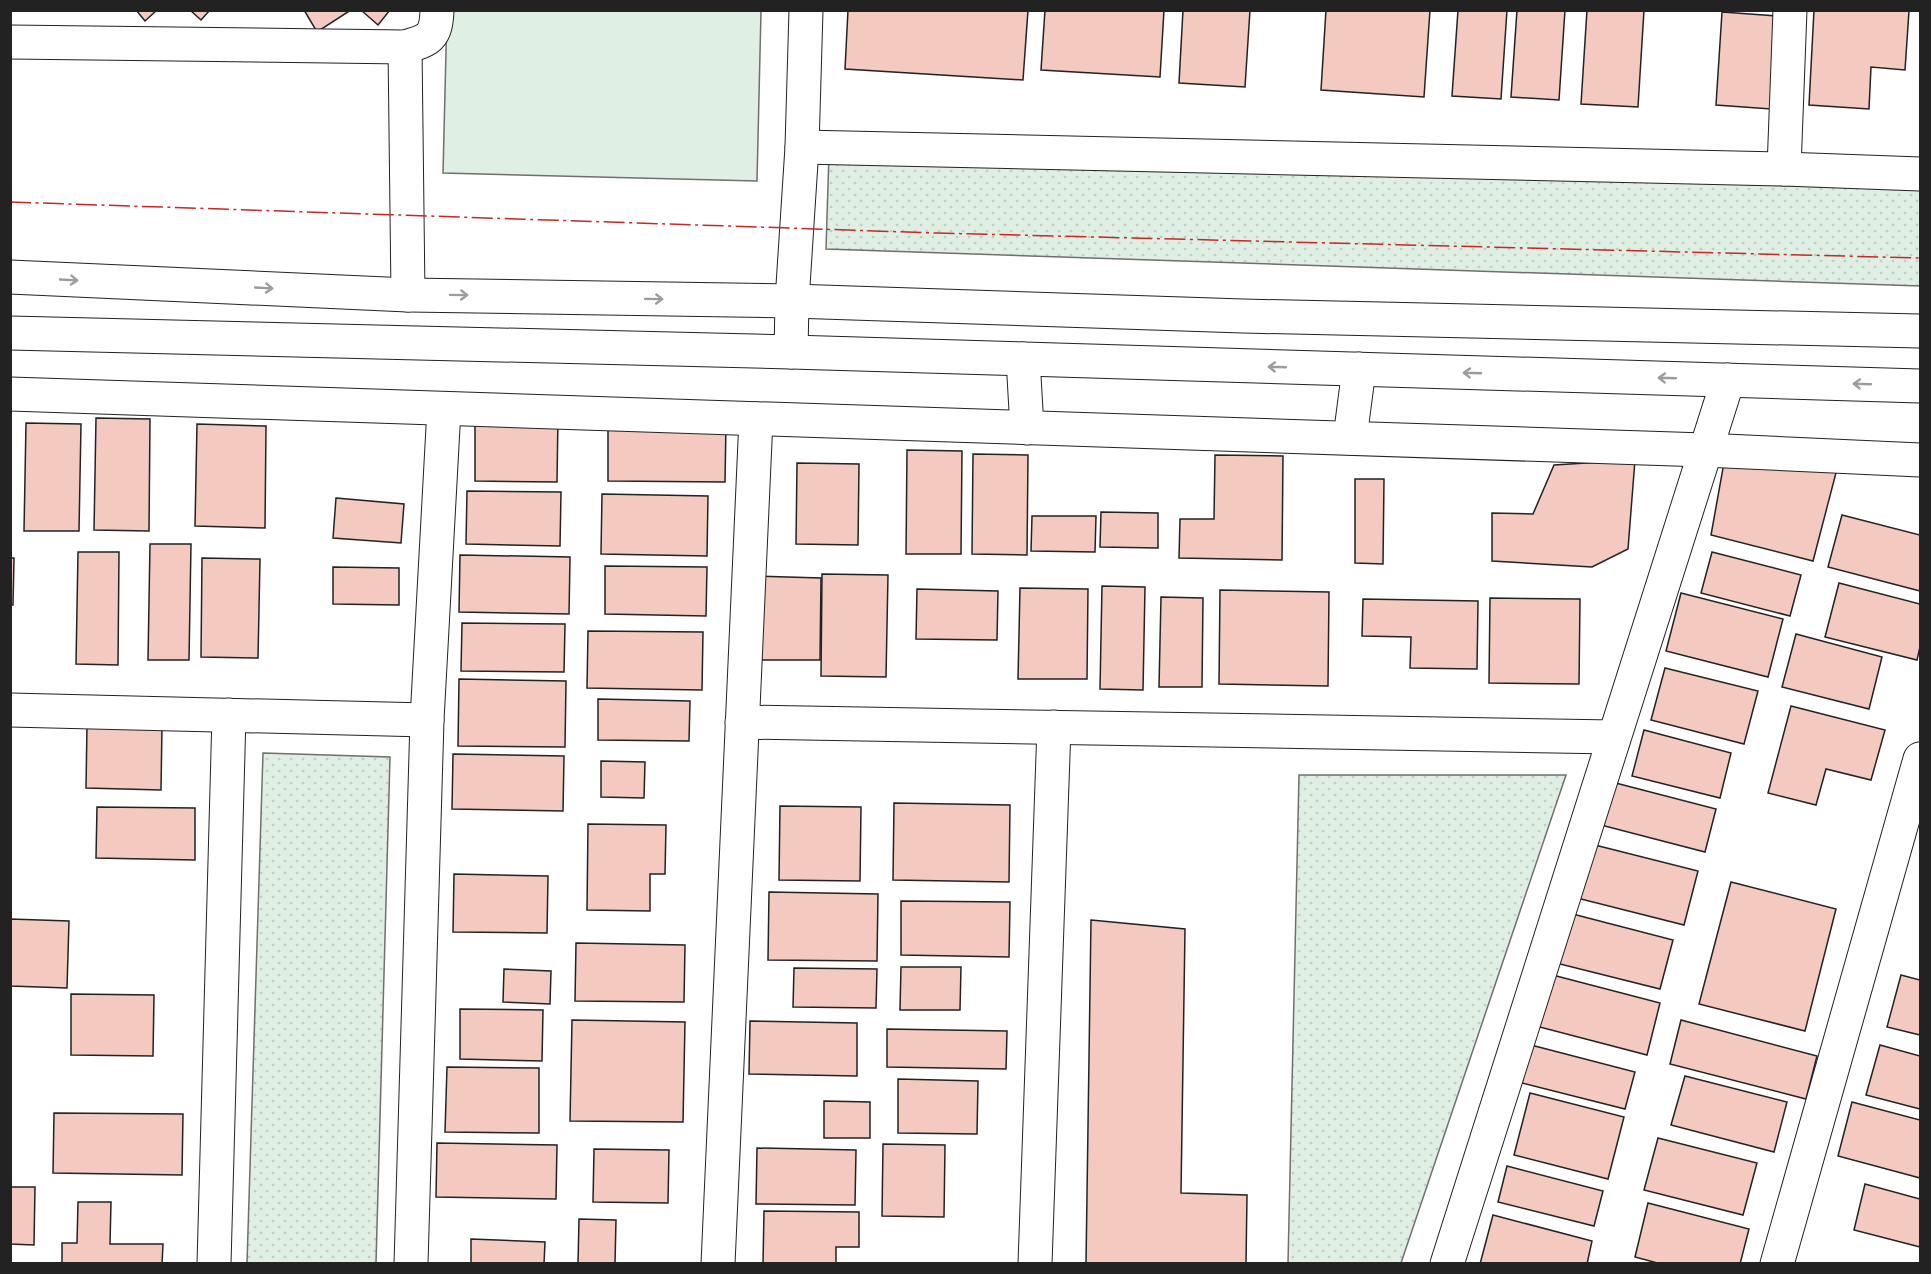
<svg xmlns="http://www.w3.org/2000/svg" width="1931" height="1274" viewBox="0 0 1931 1274" font-family="'Archivo Narrow',sans-serif">
  <style>
    .park { fill: url(#park-dots); stroke: #6f6f6f; stroke-width: 1.5 }
    .pitch { fill: #e0efe3; stroke: #6f6f6f; stroke-width: 1.5 }
    .building { fill: #f3c9c0; stroke: #222; stroke-width: 1.5 }
    .lines { fill: none; stroke-linecap: round; stroke-linejoin: round }
    .minor-casing { stroke: #222; stroke-width: 35 }
    .tertiary-casing { stroke: #222; stroke-width: 35 }
    .minor { stroke: #fff; stroke-width: 33 }
    .tertiary { stroke: #fff; stroke-width: 33 }
    .power { stroke: #c62828; stroke-width: 1.5; stroke-dasharray: 21 4.5 3 4.5; stroke-linecap: butt }
    .oneway { stroke: #9c9c9c }
  </style>
  <defs>
    <pattern id="park-dots" width="8" height="8" patternUnits="userSpaceOnUse" patternTransform="scale(1.5)"><rect width="8" height="8" fill="#e0efe3"/><path d="M2 2h.1M6 6h.1" fill="none" stroke="#c0cdc2" stroke-width="1.8" stroke-linecap="round"/></pattern>
  </defs>
  <rect width="100%" height="100%" fill="#fff"/>
  <!-- park -->
  <g class="park">
    <path d="M 829,154 L 1920,190 L 1920,286 L 826,249 Z"/>
    <path d="M 263,753 L 390,757 L 376,1263 L 247,1263 Z"/>
    <path d="M 1299,775 L 1566,775 L 1401,1263 L 1288,1263 Z"/>
  </g>
  <!-- pitch -->
  <path class="pitch" d="M 447,11 L 761,11 L 757,181 L 443,173 Z"/>
  <!-- building -->
  <g class="building">
    <path d="M 136,10 L 157,10 L 145,21 Z"/>
    <path d="M 190,10 L 210,10 L 201,20 Z"/>
    <path d="M 304,10 L 351,10 L 317,32 Z"/>
    <path d="M 361,10 L 390,10 L 378,25 Z"/>
    <path d="M 848,10 L 1028,10 L 1023,80 L 845,69 Z"/>
    <path d="M 1045,10 L 1164,10 L 1160,77 L 1041,70 Z"/>
    <path d="M 1183,10 L 1250,10 L 1245,87 L 1179,83 Z"/>
    <path d="M 1326,10 L 1430,10 L 1424,97 L 1321,90 Z"/>
    <path d="M 1458,10 L 1507,10 L 1501,99 L 1452,96 Z"/>
    <path d="M 1517,10 L 1565,10 L 1559,100 L 1511,97 Z"/>
    <path d="M 1587,10 L 1644,10 L 1638,107 L 1581,104 Z"/>
    <path d="M 1814,10 L 1909,11 L 1905,70 L 1871,67 L 1869,109 L 1809,105 Z"/>
    <path d="M 1722,12 L 1777,16 L 1771,109 L 1716,105 Z"/>
    <path d="M 475,416 L 558,417 L 557,482 L 475,481 Z"/>
    <path d="M 96,418 L 150,419 L 149,531 L 94,530 Z"/>
    <path d="M 608,422 L 726,424 L 725,482 L 608,481 Z"/>
    <path d="M 26,423 L 81,424 L 79,531 L 24,531 Z"/>
    <path d="M 197,424 L 266,426 L 265,528 L 195,526 Z"/>
    <path d="M 907,450 L 962,451 L 961,554 L 906,554 Z"/>
    <path d="M 973,454 L 1028,455 L 1027,555 L 972,554 Z"/>
    <path d="M 1215,455 L 1283,456 L 1282,560 L 1179,558 L 1180,519 L 1214,519 Z"/>
    <path d="M 1725,457 L 1837,469 L 1813,561 L 1711,535 Z"/>
    <path d="M 1635,460 L 1628,549 L 1592,567 L 1492,561 L 1492,513 L 1533,514 L 1554,465 Z"/>
    <path d="M 797,463 L 859,464 L 858,545 L 796,544 Z"/>
    <path d="M 1355,479 L 1384,479 L 1383,564 L 1355,563 Z"/>
    <path d="M 467,491 L 561,492 L 560,546 L 466,544 Z"/>
    <path d="M 602,494 L 708,496 L 707,556 L 601,554 Z"/>
    <path d="M 336,498 L 404,504 L 401,543 L 333,538 Z"/>
    <path d="M 1101,512 L 1158,513 L 1158,548 L 1100,547 Z"/>
    <path d="M 1842,515 L 1920,535 L 1920,591 L 1828,567 Z"/>
    <path d="M 1032,516 L 1096,516 L 1095,552 L 1031,551 Z"/>
    <path d="M 150,544 L 191,544 L 189,660 L 148,660 Z"/>
    <path d="M 78,552 L 119,552 L 118,665 L 76,664 Z"/>
    <path d="M 1712,552 L 1801,575 L 1790,616 L 1701,593 Z"/>
    <path d="M 460,555 L 570,557 L 569,614 L 459,612 Z"/>
    <path d="M 10,558 L 14,558 L 13,605 L 10,605 Z"/>
    <path d="M 202,558 L 260,559 L 258,658 L 201,657 Z"/>
    <path d="M 605,566 L 707,567 L 706,616 L 605,614 Z"/>
    <path d="M 333,567 L 399,568 L 399,605 L 333,604 Z"/>
    <path d="M 822,574 L 888,575 L 886,677 L 821,676 Z"/>
    <path d="M 754,576 L 821,578 L 820,660 L 752,660 Z"/>
    <path d="M 1839,583 L 1920,604 L 1920,647 L 1917,660 L 1825,637 Z"/>
    <path d="M 1102,586 L 1145,587 L 1143,690 L 1100,689 Z"/>
    <path d="M 1020,588 L 1088,589 L 1087,679 L 1018,679 Z"/>
    <path d="M 917,589 L 998,591 L 997,640 L 916,639 Z"/>
    <path d="M 1220,590 L 1329,592 L 1328,686 L 1219,684 Z"/>
    <path d="M 1681,593 L 1783,619 L 1768,677 L 1666,651 Z"/>
    <path d="M 1161,597 L 1203,598 L 1202,687 L 1159,687 Z"/>
    <path d="M 1490,598 L 1580,599 L 1579,684 L 1489,683 Z"/>
    <path d="M 1363,599 L 1478,601 L 1477,669 L 1410,668 L 1411,637 L 1362,636 Z"/>
    <path d="M 462,623 L 565,624 L 564,672 L 461,671 Z"/>
    <path d="M 588,631 L 703,632 L 702,690 L 587,688 Z"/>
    <path d="M 1796,634 L 1882,657 L 1869,709 L 1782,687 Z"/>
    <path d="M 1665,668 L 1758,691 L 1744,744 L 1651,720 Z"/>
    <path d="M 459,679 L 566,681 L 565,747 L 458,746 Z"/>
    <path d="M 598,699 L 690,701 L 689,741 L 598,740 Z"/>
    <path d="M 1791,706 L 1885,730 L 1871,780 L 1826,769 L 1816,805 L 1768,793 Z"/>
    <path d="M 87,725 L 162,726 L 161,790 L 86,788 Z"/>
    <path d="M 1644,730 L 1731,753 L 1720,798 L 1632,776 Z"/>
    <path d="M 453,754 L 564,756 L 563,811 L 452,809 Z"/>
    <path d="M 601,761 L 645,762 L 644,798 L 601,797 Z"/>
    <path d="M 1608,781 L 1716,809 L 1705,852 L 1597,824 Z"/>
    <path d="M 894,803 L 1010,805 L 1009,882 L 893,880 Z"/>
    <path d="M 780,806 L 861,807 L 860,881 L 779,880 Z"/>
    <path d="M 97,807 L 195,808 L 195,860 L 96,858 Z"/>
    <path d="M 588,824 L 666,825 L 665,874 L 650,874 L 650,911 L 587,910 Z"/>
    <path d="M 1587,843 L 1698,871 L 1684,925 L 1573,897 Z"/>
    <path d="M 454,874 L 548,876 L 547,933 L 453,932 Z"/>
    <path d="M 1731,882 L 1836,909 L 1805,1031 L 1699,1004 Z"/>
    <path d="M 769,892 L 878,894 L 877,961 L 768,960 Z"/>
    <path d="M 901,901 L 1010,902 L 1009,957 L 901,955 Z"/>
    <path d="M 1565,912 L 1673,940 L 1660,989 L 1552,962 Z"/>
    <path d="M 10,919 L 69,921 L 67,988 L 10,986 Z"/>
    <path d="M 1091,920 L 1185,929 L 1181,1193 L 1247,1195 L 1246,1264 L 1086,1264 Z"/>
    <path d="M 576,943 L 685,945 L 684,1002 L 575,1001 Z"/>
    <path d="M 901,967 L 961,967 L 960,1010 L 900,1010 Z"/>
    <path d="M 794,968 L 877,969 L 876,1008 L 793,1007 Z"/>
    <path d="M 504,969 L 551,971 L 550,1004 L 503,1002 Z"/>
    <path d="M 1545,973 L 1660,1003 L 1647,1055 L 1532,1025 Z"/>
    <path d="M 1901,975 L 1920,980 L 1920,1035 L 1887,1027 Z"/>
    <path d="M 71,994 L 154,995 L 153,1056 L 71,1055 Z"/>
    <path d="M 460,1009 L 543,1010 L 542,1061 L 460,1059 Z"/>
    <path d="M 572,1020 L 685,1022 L 683,1122 L 570,1121 Z"/>
    <path d="M 1681,1020 L 1817,1056 L 1806,1099 L 1670,1064 Z"/>
    <path d="M 750,1021 L 857,1023 L 857,1076 L 749,1074 Z"/>
    <path d="M 887,1029 L 1007,1031 L 1006,1069 L 887,1067 Z"/>
    <path d="M 1531,1045 L 1635,1072 L 1625,1109 L 1522,1083 Z"/>
    <path d="M 1880,1045 L 1920,1056 L 1920,1109 L 1866,1095 Z"/>
    <path d="M 447,1067 L 539,1068 L 539,1133 L 445,1132 Z"/>
    <path d="M 1685,1076 L 1787,1102 L 1774,1152 L 1671,1125 Z"/>
    <path d="M 898,1079 L 978,1081 L 977,1134 L 898,1133 Z"/>
    <path d="M 1530,1093 L 1624,1117 L 1608,1179 L 1514,1155 Z"/>
    <path d="M 824,1101 L 870,1102 L 870,1138 L 824,1138 Z"/>
    <path d="M 1852,1102 L 1920,1120 L 1920,1178 L 1838,1156 Z"/>
    <path d="M 54,1113 L 183,1114 L 182,1175 L 53,1173 Z"/>
    <path d="M 1658,1138 L 1757,1163 L 1743,1215 L 1644,1190 Z"/>
    <path d="M 437,1143 L 557,1145 L 556,1199 L 436,1197 Z"/>
    <path d="M 883,1144 L 945,1145 L 944,1217 L 882,1216 Z"/>
    <path d="M 757,1148 L 856,1150 L 855,1205 L 756,1204 Z"/>
    <path d="M 594,1149 L 669,1150 L 668,1203 L 593,1202 Z"/>
    <path d="M 1507,1166 L 1603,1191 L 1594,1226 L 1498,1202 Z"/>
    <path d="M 1865,1184 L 1920,1199 L 1920,1247 L 1854,1230 Z"/>
    <path d="M 10,1187 L 35,1187 L 34,1245 L 10,1244 Z"/>
    <path d="M 78,1202 L 111,1202 L 110,1244 L 163,1244 L 162,1264 L 62,1264 L 62,1243 L 77,1243 Z"/>
    <path d="M 1648,1203 L 1749,1229 L 1740,1264 L 1661,1264 L 1635,1257 Z"/>
    <path d="M 764,1211 L 859,1212 L 859,1247 L 836,1247 L 836,1264 L 763,1264 Z"/>
    <path d="M 1493,1215 L 1592,1241 L 1587,1264 L 1480,1264 Z"/>
    <path d="M 579,1219 L 616,1220 L 615,1264 L 578,1264 Z"/>
    <path d="M 471,1239 L 545,1242 L 544,1264 L 471,1264 Z"/>
  </g>
  <g class="lines">
    <defs>
      <g id="minor">
        <path d="M 10,42 L 405,47 C 429,40 436,38 437,10"/>
        <path d="M 405,47 L 408,295"/>
        <path d="M 802,147 L 1784,169 L 1920,174"/>
        <path d="M 1784,169 L 1790,10"/>
        <path d="M 791,352 L 792,301 L 802,147 L 806,10"/>
        <path d="M 1023,359 L 1027,428"/>
        <path d="M 10,394 L 1704,450 L 1920,460"/>
        <path d="M 1350,438 L 1359,369"/>
        <path d="M 10,710 L 427,720"/>
        <path d="M 742,722 L 1614,737"/>
        <path d="M 214,1264 L 229,715"/>
        <path d="M 411,1264 L 427,720 L 444,409"/>
        <path d="M 718,1264 L 756,419"/>
        <path d="M 1035,1264 L 1054,727"/>
        <path d="M 1447,1264 L 1728,380"/>
        <path d="M 1777,1264 L 1920,759"/>
      </g>
      <g id="tertiary">
        <path d="M 10,277 L 408,295 L 792,301 L 1243,316 L 1920,331"/>
        <path d="M 10,333 L 791,352 L 1920,386"/>
      </g>
    </defs>
    <!-- minor casing -->
    <use href="#minor" class="minor-casing"/>
    <!-- tertiary casing -->
    <use href="#tertiary" class="tertiary-casing"/>
    <!-- minor -->
    <use href="#minor" class="minor"/>
    <!-- tertiary -->
    <use href="#tertiary" class="tertiary"/>
    <!-- power -->
    <path class="power" d="M 10,202 L 937,233 L 1920,258"/>
  </g>
  <!-- one-way arrows -->
  <defs><path id="oneway-shaft" d="M-6 0H5M1.5-3L5.5 0L1.5 3" fill="none" stroke-width="1.6" stroke-linecap="round" stroke-linejoin="round" transform="scale(1.5)"/></defs>
  <g class="oneway">
    <use href="#oneway-shaft" transform="translate(69 280) rotate(3)"/>
    <use href="#oneway-shaft" transform="translate(264 288) rotate(3)"/>
    <use href="#oneway-shaft" transform="translate(459 295) rotate(1)"/>
    <use href="#oneway-shaft" transform="translate(654 299) rotate(1)"/>
    <use href="#oneway-shaft" transform="translate(1277 367) rotate(-178)"/>
    <use href="#oneway-shaft" transform="translate(1472 373) rotate(-178)"/>
    <use href="#oneway-shaft" transform="translate(1667 378) rotate(-178)"/>
    <use href="#oneway-shaft" transform="translate(1862 384) rotate(-178)"/>
  </g>
  <!-- border -->
  <rect width="1931" height="1274" fill="none" stroke="#222222" stroke-width="24"/>
</svg>
